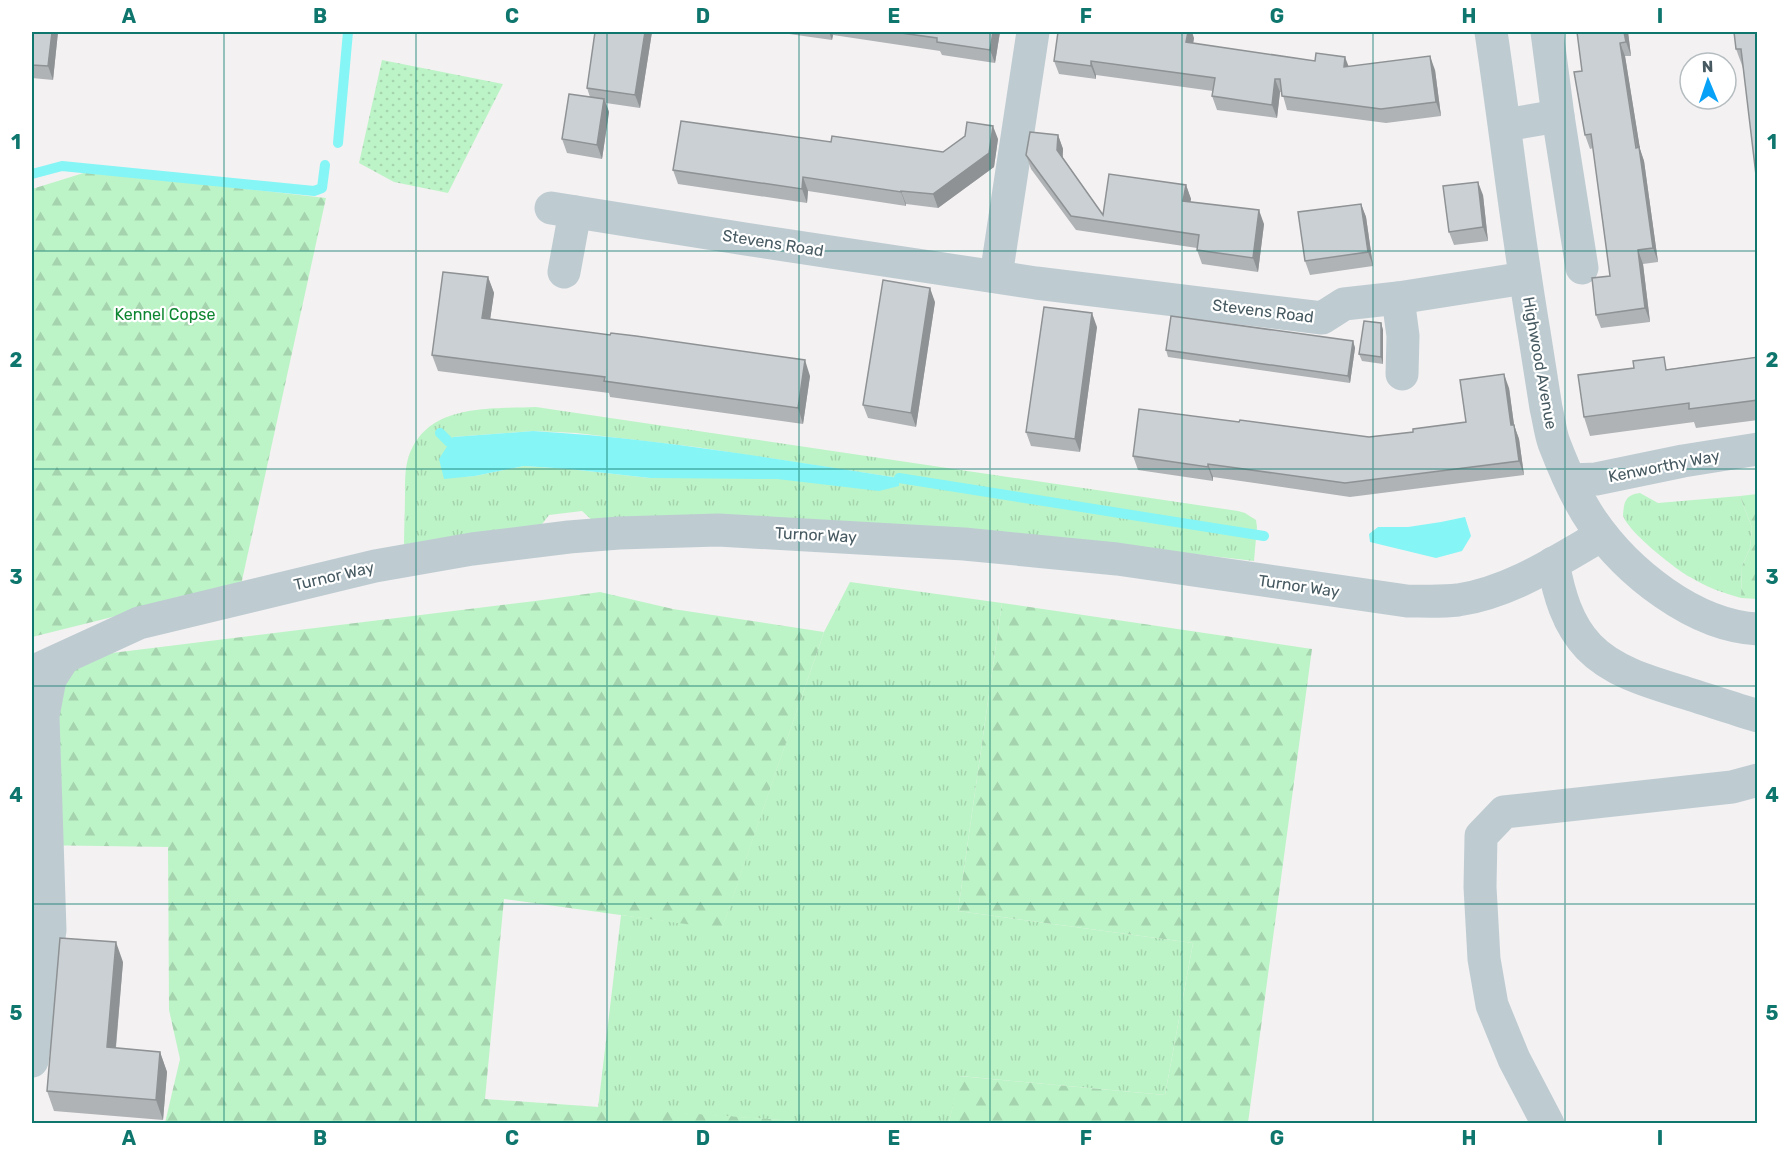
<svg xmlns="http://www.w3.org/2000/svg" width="1789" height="1155" viewBox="0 0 1789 1155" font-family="Rubik,sans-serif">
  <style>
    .grass { fill: url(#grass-tufts); fill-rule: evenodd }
    .forest { fill: url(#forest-firs) }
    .park { fill: url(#park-dots) }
    .water { fill: #86f5f5 }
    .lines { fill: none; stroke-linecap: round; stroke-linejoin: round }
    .stream { stroke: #86f5f5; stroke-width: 10 }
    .minor { stroke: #beccd2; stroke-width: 33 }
    .wall { fill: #afb3b6 }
    .shaded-wall { fill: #8e9294 }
    .building { fill: #cbd0d4; stroke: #8e9294; stroke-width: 1.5 }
    .grid { fill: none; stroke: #0f766e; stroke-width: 1.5; stroke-opacity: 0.55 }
    .labels { text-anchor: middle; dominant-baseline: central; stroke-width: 4.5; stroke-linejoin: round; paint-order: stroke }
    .street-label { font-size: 16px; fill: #475a61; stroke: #fff }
    .park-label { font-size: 16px; fill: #0e8631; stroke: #fff }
    .neatline { fill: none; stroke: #0f766e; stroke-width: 2 }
    .grid-label { font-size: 20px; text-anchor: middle; font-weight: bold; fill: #0f766e }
  </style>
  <defs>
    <pattern id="grass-tufts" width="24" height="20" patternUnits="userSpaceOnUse" patternTransform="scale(1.5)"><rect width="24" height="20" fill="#bdf4c7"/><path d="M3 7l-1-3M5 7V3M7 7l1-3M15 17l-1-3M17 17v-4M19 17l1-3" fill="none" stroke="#a4d3ae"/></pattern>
    <pattern id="forest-firs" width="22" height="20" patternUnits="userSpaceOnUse" patternTransform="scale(1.5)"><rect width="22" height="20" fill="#bdf4c7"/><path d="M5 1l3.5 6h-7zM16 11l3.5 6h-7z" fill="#a4d3ae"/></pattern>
    <pattern id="park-dots" width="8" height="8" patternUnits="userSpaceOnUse" patternTransform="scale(1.5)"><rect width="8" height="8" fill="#bdf4c7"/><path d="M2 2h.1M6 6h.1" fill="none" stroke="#a4d3ae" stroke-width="1.8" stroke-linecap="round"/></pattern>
  </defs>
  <rect width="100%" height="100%" fill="#f4f1f2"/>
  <!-- grass -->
  <g class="grass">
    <path d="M 536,407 L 1238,511 L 1245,513 L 1256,520 L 1257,527 L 1254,561 L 1109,544 L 595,523 L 582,511 L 549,515 L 539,528 L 404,548 C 404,529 405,510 405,492 C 405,481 405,469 408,459 C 425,403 488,409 536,407 ZM 533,431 L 576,433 L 696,447 L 899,478 L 650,478 L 569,469 L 524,466 L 475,476 L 444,478 L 453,437 Z"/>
    <path d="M 1640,493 L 1658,503 L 1740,496 L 1752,528 L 1750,548 L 1742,566 L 1741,598 C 1723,593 1706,587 1690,577 C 1675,569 1626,530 1623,515 C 1623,514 1624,506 1624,506 C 1626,496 1632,494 1640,493 Z"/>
    <path d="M 850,582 L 1002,603 L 958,911 L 1193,943 L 1165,1095 L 960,1076 L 949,1123 L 825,1123 L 598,1108 L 621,915 L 722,928 L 824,632 Z"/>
  </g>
  <!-- forest -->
  <g class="forest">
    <path d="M 90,171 L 326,198 L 241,585 L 32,637 L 32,189 Z"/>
    <path d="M 1757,494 L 1757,599 L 1741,598 L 1742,566 L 1750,548 L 1752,528 L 1740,496 Z"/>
    <path d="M 600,592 L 673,609 L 824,632 L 722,929 L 504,899 L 485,1099 L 825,1123 L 165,1123 L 180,1059 L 169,1010 L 168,847 L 32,845 L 63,659 L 535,601 Z"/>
    <path d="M 1002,603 L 1312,649 L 1248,1123 L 949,1123 L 959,1076 L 1165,1095 L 1193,943 L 958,911 Z"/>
  </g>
  <!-- park -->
  <path class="park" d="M 382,60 L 503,84 L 448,193 L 394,182 L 359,163 Z"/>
  <!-- water -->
  <g class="water">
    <path d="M 533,431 C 655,438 777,459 899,478 L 899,486 L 879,491 L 777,479 L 650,478 L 569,469 L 524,466 L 475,476 L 444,479 L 439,459 L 453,437 Z"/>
    <path d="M 1465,517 L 1471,536 L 1462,551 L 1436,558 L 1370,542 L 1369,534 L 1378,527 L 1408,527 L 1441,522 Z"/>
  </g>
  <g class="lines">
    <!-- stream -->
    <g class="stream">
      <path d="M 338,143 L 348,32"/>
      <path d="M 32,174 L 62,166 L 314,191 L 322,188 L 325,165"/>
      <path d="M 440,433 L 449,442"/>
      <path d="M 899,478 L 1264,536"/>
    </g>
    <!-- minor -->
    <g class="minor">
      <path d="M 1491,32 C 1506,132 1517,232 1534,332 C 1538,357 1542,383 1546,408 C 1549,420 1550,432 1554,443 C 1564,469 1576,498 1592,521 C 1627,572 1694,626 1758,629"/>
      <path d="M 1547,32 L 1558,116 L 1582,268"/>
      <path d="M 1505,125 L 1558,116"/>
      <path d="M 551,208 L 745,239 L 1036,283 L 1322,318 L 1344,304 L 1398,298 L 1525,278"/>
      <path d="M 564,272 L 575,212"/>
      <path d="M 996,276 L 1033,32"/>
      <path d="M 1398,298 L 1403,336 L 1402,374"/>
      <path d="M 1570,480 L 1596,479 L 1683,461 L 1758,449"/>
      <path d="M 1553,563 C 1559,594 1567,624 1589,647 C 1615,674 1657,684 1692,695 C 1714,702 1735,709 1758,716"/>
      <path d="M 32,672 L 139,623 L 375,566 L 472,549 L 569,537 L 619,533 L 718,530 L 964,544 L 1117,559 L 1407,601 C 1424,601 1441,602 1458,600 C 1511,592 1557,561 1602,535"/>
      <path d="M 32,1061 L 50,930 L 43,716 L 50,679 L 63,659"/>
      <path d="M 1548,1124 L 1514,1059 L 1492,1005 L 1484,959 L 1480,887 L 1481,836 L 1504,812 L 1732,787 L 1758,780"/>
    </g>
  </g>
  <!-- wall -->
  <g class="wall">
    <path d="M 32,32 L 58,32 L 53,80 L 32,78 Z"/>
    <path d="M 595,32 L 652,32 L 640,108 L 606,103 L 609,112 L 602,159 L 567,153 L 562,139 L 590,97 L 587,88 Z"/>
    <path d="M 775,32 L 1000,32 L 995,63 L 942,55 L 940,51 L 833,35 L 832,40 Z"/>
    <path d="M 1577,32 L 1628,32 L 1631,56 L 1625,56 L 1640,149 L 1644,161 L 1658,262 L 1643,264 L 1650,322 L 1601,328 L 1596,315 L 1610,276 L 1593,148 L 1590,149 L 1585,135 L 1582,71 Z"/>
    <path d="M 1758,32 L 1743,68 L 1736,49 Z"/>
    <path d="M 1194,38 L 1193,43 L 1348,66 L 1435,70 L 1441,116 L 1386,123 L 1287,110 L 1282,92 L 1280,92 L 1277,118 L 1217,110 L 1212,96 L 1213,91 L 1096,75 L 1096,79 L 1059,74 L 1054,61 Z"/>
    <path d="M 1058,135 L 1063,149 L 1063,158 L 1103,215 L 1186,185 L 1191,199 L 1190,202 L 1264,224 L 1258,272 L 1202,264 L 1197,250 L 1197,248 L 1076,230 L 1031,169 L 1026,155 Z"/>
    <path d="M 998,139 L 994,167 L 938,208 L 906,204 L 906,206 L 808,191 L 807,203 L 678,184 L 673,170 L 831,142 L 943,152 Z"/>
    <path d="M 1483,195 L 1488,241 L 1454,245 L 1449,232 Z"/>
    <path d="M 1361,204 L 1366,217 L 1373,266 L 1310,275 L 1305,261 Z"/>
    <path d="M 488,277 L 494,293 L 490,319 L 810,376 L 803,424 L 610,397 L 609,393 L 438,371 L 432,355 Z"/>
    <path d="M 935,302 L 916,427 L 868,418 L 863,405 Z"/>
    <path d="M 1381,323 L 1383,330 L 1383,364 L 1362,361 L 1359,354 Z"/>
    <path d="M 1097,327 L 1080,452 L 1031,446 L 1026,432 Z"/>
    <path d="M 1353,341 L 1355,348 L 1350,383 L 1168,357 L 1166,350 Z"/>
    <path d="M 1758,357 L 1758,420 L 1696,428 L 1694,422 L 1590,436 L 1584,417 L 1669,369 Z"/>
    <path d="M 1509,388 L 1514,425 L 1519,439 L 1524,475 L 1350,497 L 1213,477 L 1213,481 L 1138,470 L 1133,456 L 1239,422 L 1369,437 L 1413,432 L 1466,422 Z"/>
    <path d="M 123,962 L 116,1048 L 160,1052 L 167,1072 L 163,1120 L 54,1111 L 47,1091 Z"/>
  </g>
  <!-- shaded-wall -->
  <g class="shaded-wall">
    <path d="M 52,32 L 58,32 L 53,80 L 48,66 Z"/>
    <path d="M 645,32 L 652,32 L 640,108 L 635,95 Z"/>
    <path d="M 829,32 L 831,32 L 833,35 L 832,40 Z"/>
    <path d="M 993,32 L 1000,32 L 995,63 L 990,50 Z"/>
    <path d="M 1188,32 L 1192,32 L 1194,38 L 1191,56 L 1186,42 Z"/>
    <path d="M 1624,32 L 1628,32 L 1631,56 L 1626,42 Z"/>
    <path d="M 1620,43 L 1625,56 L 1640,149 L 1644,161 L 1658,262 L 1653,248 Z"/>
    <path d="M 1430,56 L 1435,70 L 1441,116 L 1436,102 Z"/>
    <path d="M 1345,57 L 1350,70 L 1344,67 Z"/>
    <path d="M 1091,61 L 1096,75 L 1096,79 L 1091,66 Z"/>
    <path d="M 1275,79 L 1280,92 L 1277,118 L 1272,105 Z"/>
    <path d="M 604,99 L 609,112 L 602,159 L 597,145 Z"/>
    <path d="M 993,126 L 998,139 L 994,167 L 938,208 L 933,194 Z"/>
    <path d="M 1058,135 L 1063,149 L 1062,163 L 1057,150 Z"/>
    <path d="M 803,177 L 808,191 L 807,203 L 802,189 Z"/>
    <path d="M 1478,182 L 1483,195 L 1488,241 L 1483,227 Z"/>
    <path d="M 1186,185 L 1191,199 L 1188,215 L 1183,201 Z"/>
    <path d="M 901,191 L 906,204 L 906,206 L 901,192 Z"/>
    <path d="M 1361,204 L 1366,217 L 1373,266 L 1368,252 Z"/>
    <path d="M 1259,210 L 1264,224 L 1258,272 L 1253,258 Z"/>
    <path d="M 1638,250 L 1643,264 L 1650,322 L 1645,308 Z"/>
    <path d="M 488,277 L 494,293 L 488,334 L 482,318 Z"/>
    <path d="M 930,288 L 935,302 L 916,427 L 911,413 Z"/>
    <path d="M 1092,313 L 1097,327 L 1080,452 L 1075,439 Z"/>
    <path d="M 1381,323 L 1383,330 L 1383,364 L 1381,357 Z"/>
    <path d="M 1353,341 L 1355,348 L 1350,383 L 1348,376 Z"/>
    <path d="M 805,360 L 810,376 L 803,424 L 798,408 Z"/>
    <path d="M 1504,374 L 1509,388 L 1516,439 L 1511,425 Z"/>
    <path d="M 1514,425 L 1519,439 L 1524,475 L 1519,461 Z"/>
    <path d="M 1208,464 L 1213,477 L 1213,481 L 1208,467 Z"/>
    <path d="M 116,942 L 123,962 L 114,1067 L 107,1047 Z"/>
    <path d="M 160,1052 L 167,1072 L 163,1120 L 156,1100 Z"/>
  </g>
  <!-- building -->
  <g class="building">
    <path d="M 32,32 L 52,32 L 48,66 L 32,65 Z"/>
    <path d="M 595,32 L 645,32 L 635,95 L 587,88 Z"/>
    <path d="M 894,32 L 993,32 L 990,50 L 937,42 L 937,38 Z"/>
    <path d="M 1058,32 L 1188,32 L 1186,42 L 1315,61 L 1316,53 L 1345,57 L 1344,67 L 1430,56 L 1436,102 L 1381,109 L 1282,96 L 1280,79 L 1275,79 L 1272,105 L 1212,96 L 1215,78 L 1091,61 L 1091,66 L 1054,61 Z"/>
    <path d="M 1577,32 L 1624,32 L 1626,42 L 1620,43 L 1636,148 L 1639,147 L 1653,248 L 1638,250 L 1645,308 L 1596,315 L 1592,278 L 1610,276 L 1591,134 L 1585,135 L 1574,72 L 1582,71 Z"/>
    <path d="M 1734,32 L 1758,32 L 1758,192 L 1741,49 L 1736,49 Z"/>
    <path d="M 569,94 L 604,99 L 597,145 L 562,139 Z"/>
    <path d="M 681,121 L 831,142 L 832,136 L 943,152 L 965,136 L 967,122 L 993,126 L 989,153 L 933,194 L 901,191 L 901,192 L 803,177 L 802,189 L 673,170 Z"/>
    <path d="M 1030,132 L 1058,135 L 1057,150 L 1103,215 L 1109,174 L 1186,185 L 1183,201 L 1259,210 L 1253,258 L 1197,250 L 1199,235 L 1071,216 L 1026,155 Z"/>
    <path d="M 1478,182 L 1483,227 L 1449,232 L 1443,186 Z"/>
    <path d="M 1361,204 L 1368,252 L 1305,261 L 1298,212 Z"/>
    <path d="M 443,272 L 488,277 L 482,318 L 610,335 L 611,333 L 636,336 L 805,360 L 798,408 L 604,381 L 605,377 L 432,355 Z"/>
    <path d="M 883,280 L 930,288 L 911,413 L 863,405 Z"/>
    <path d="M 1044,307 L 1092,313 L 1075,439 L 1026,432 Z"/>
    <path d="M 1171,316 L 1353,341 L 1348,376 L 1166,350 Z"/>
    <path d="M 1364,321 L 1381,323 L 1381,357 L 1359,354 Z"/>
    <path d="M 1664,357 L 1666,370 L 1758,357 L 1758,400 L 1689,409 L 1689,403 L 1584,417 L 1578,375 L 1634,368 L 1633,361 Z"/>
    <path d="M 1504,374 L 1511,425 L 1514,425 L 1519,461 L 1345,483 L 1208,464 L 1208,467 L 1133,456 L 1139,409 L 1239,422 L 1240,420 L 1369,437 L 1413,432 L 1413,429 L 1466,422 L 1460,380 Z"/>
    <path d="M 60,938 L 116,942 L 107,1047 L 160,1052 L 156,1100 L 47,1091 Z"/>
  </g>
  <!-- grid -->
  <path class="grid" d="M 224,32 L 224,1124M 416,32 L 416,1124M 607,32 L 607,1124M 799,32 L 799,1124M 990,32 L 990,1124M 1182,32 L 1182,1124M 1373,32 L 1373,1124M 1565,32 L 1565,1124M 32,251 L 1758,251M 32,469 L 1758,469M 32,686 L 1758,686M 32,904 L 1758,904"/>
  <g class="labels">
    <!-- street labels -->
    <g class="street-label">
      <text transform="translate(773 243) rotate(9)">Stevens Road</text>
      <text transform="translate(1263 311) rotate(7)">Stevens Road</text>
      <text transform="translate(1540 363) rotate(80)">Highwood Avenue</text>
      <text transform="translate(1664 466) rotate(-11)">Kenworthy Way</text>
      <text transform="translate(816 535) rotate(3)">Turnor Way</text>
      <text transform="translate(334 576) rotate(-13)">Turnor Way</text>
      <text transform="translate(1299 586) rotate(8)">Turnor Way</text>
    </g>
    <!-- park labels -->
    <g class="park-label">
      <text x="165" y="314">Kennel Copse</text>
    </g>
  </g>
  <!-- border -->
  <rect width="1789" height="1155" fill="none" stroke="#ffffff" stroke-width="66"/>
  <!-- north arrow -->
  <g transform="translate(1708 81) rotate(358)"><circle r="28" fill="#ffffff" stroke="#b5bdc0" stroke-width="1.5"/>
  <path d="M0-4.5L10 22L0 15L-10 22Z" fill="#07a2f7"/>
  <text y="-9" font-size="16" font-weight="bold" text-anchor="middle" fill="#475a61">N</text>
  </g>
  <rect x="33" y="33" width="1723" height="1089" class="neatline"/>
  <g class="grid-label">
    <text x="129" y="23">A</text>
    <text x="320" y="23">B</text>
    <text x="512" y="23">C</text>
    <text x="703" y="23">D</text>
    <text x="894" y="23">E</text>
    <text x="1086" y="23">F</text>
    <text x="1277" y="23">G</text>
    <text x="1469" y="23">H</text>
    <text x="1660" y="23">I</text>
    <text x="16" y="149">1</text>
    <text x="1772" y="149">1</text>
    <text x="16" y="367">2</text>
    <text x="1772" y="367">2</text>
    <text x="16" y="584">3</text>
    <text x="1772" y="584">3</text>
    <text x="16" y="802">4</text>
    <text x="1772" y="802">4</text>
    <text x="16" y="1020">5</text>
    <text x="1772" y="1020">5</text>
    <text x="129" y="1145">A</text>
    <text x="320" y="1145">B</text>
    <text x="512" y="1145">C</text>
    <text x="703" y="1145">D</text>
    <text x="894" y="1145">E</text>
    <text x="1086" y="1145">F</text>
    <text x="1277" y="1145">G</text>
    <text x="1469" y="1145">H</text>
    <text x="1660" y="1145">I</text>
  </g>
</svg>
